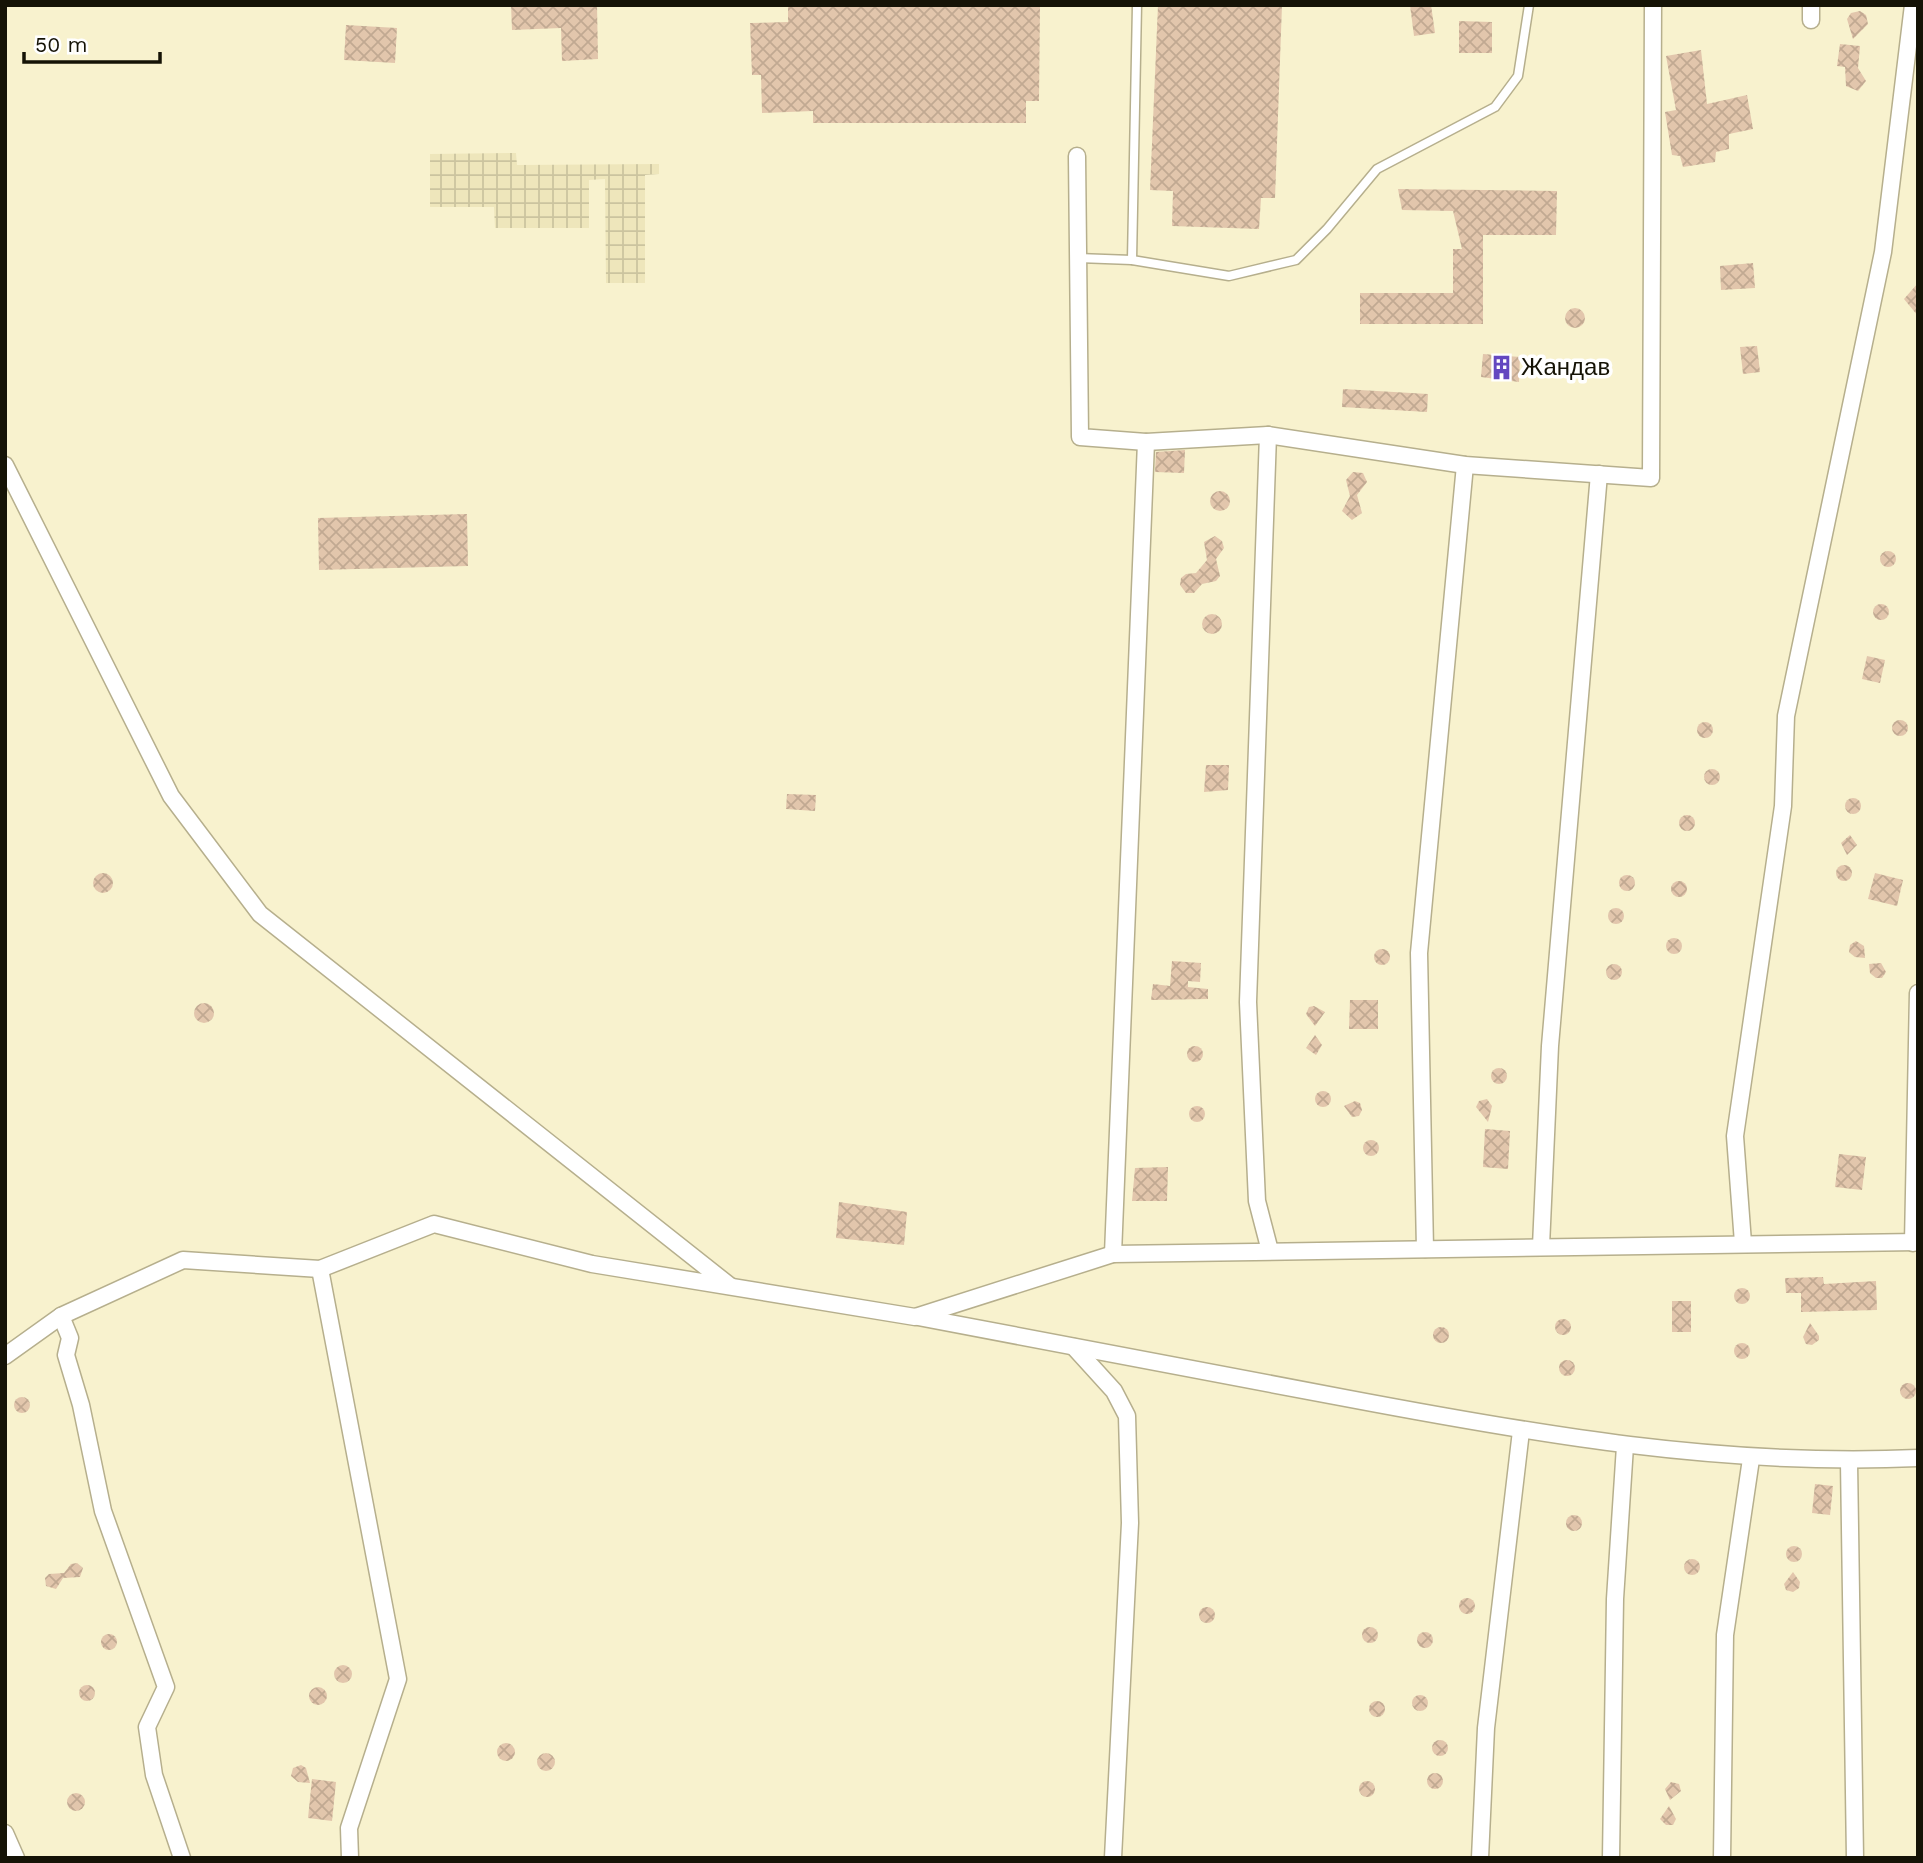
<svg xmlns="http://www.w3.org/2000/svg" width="1923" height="1863" viewBox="0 0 1923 1863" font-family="'Work Sans',sans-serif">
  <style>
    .industrial { fill: url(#industrial-grid) }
    .building { fill: url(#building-cross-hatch) }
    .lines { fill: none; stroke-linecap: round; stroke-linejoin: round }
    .service-casing { stroke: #b6af8d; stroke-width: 11 }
    .minor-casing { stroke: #b6af8d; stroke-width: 19 }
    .service { stroke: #fff; stroke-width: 8 }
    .minor { stroke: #fff; stroke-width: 16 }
    .labels { text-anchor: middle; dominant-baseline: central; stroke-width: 7; stroke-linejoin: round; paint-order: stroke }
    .poi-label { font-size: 24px; fill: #151306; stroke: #fff; text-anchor: start }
  </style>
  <defs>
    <pattern id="industrial-grid" width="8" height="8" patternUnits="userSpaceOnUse" patternTransform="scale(1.75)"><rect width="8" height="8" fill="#eee6bb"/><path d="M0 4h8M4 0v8" fill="none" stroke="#cbc49f"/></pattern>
    <pattern id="building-cross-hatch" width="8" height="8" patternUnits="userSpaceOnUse" patternTransform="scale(1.75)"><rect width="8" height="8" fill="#e2c6ac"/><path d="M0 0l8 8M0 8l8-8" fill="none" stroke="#c1a992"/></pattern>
  </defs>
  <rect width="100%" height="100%" fill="#f8f2ce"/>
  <!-- industrial -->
  <path class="industrial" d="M 516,153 L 517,165 L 659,164 L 659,174 L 645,175 L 645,283 L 606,283 L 605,179 L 589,180 L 589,228 L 495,228 L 494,207 L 430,207 L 430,154 Z"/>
  <!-- building -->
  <g class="building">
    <path d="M 511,5 L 597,5 L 598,59 L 562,61 L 561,28 L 512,30 Z"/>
    <path d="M 788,5 L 1040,5 L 1039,101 L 1026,101 L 1026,123 L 813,123 L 813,111 L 762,113 L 761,75 L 752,75 L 750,23 L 788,22 Z"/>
    <path d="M 1158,5 L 1282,5 L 1275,198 L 1261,198 L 1259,229 L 1172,226 L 1173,191 L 1150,190 Z"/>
    <path d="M 1410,5 L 1431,5 L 1435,33 L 1414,36 Z"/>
    <path d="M 1860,11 L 1866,15 L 1868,24 L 1853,39 L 1847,19 L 1851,13 Z"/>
    <path d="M 1459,21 L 1492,22 L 1492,53 L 1459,53 Z"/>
    <path d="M 346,25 L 397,28 L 395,63 L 344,60 Z"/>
    <path d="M 1840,44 L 1860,46 L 1858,68 L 1866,81 L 1858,91 L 1846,86 L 1845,67 L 1837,66 Z"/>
    <path d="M 1701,50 L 1707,104 L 1747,95 L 1753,129 L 1729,134 L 1729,149 L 1716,152 L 1715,162 L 1683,167 L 1680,156 L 1672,155 L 1665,112 L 1676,110 L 1666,56 Z"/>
    <path d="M 1398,189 L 1557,191 L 1556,235 L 1483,235 L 1483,324 L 1360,324 L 1360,293 L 1453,293 L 1453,249 L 1462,249 L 1453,211 L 1402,210 Z"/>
    <path d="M 1753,263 L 1755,288 L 1721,290 L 1720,266 Z"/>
    <path d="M 1918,283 L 1918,316 L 1904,299 Z"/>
    <circle cx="1575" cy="318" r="10"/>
    <path d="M 1757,346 L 1760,372 L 1743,374 L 1740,347 Z"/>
    <path d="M 1483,354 L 1520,357 L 1519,382 L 1481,377 Z"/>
    <path d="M 1343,389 L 1428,394 L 1427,412 L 1342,407 Z"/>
    <path d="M 1185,450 L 1184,473 L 1155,472 L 1156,452 Z"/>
    <path d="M 1353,472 L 1363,473 L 1367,482 L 1357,495 L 1362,513 L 1352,520 L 1342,511 L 1350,496 L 1346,480 Z"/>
    <circle cx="1220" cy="501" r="10"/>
    <path d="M 467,514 L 468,566 L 319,570 L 318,518 Z"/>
    <path d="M 1215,536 L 1222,541 L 1224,548 L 1216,559 L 1220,576 L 1216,581 L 1202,584 L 1194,593 L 1186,593 L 1180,585 L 1181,578 L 1186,574 L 1196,573 L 1207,560 L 1204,542 Z"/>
    <circle cx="1888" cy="559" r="8"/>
    <circle cx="1881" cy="612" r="8"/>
    <circle cx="1212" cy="624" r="10"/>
    <path d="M 1867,656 L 1885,660 L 1880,683 L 1862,679 Z"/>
    <circle cx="1900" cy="728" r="8"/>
    <circle cx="1705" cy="730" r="8"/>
    <path d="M 1206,765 L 1229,765 L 1228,790 L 1204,792 Z"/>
    <circle cx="1712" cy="777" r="8"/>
    <path d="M 787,794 L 816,795 L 815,811 L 786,809 Z"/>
    <circle cx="1853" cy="806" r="8"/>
    <circle cx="1687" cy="823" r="8"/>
    <path d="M 1850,835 L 1857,845 L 1847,855 L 1841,843 Z"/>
    <circle cx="1844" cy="873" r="8"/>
    <circle cx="103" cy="883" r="10"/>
    <path d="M 1875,873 L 1903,880 L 1897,906 L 1868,899 Z"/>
    <circle cx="1627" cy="883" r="8"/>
    <circle cx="1679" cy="889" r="8"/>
    <circle cx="1616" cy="916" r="8"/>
    <circle cx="1674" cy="946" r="8"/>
    <path d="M 1856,941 L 1864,946 L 1865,958 L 1855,957 L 1849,952 L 1850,945 Z"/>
    <circle cx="1382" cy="957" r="8"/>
    <path d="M 1172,961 L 1201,963 L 1200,982 L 1188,981 L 1188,987 L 1208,989 L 1208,999 L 1151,1000 L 1153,984 L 1170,986 Z"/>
    <path d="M 1881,963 L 1886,972 L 1882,978 L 1876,978 L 1870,973 L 1869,964 Z"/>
    <circle cx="1614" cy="972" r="8"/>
    <path d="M 1350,1000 L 1378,1000 L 1378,1029 L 1349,1029 Z"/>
    <circle cx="204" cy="1013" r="10"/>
    <path d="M 1314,1006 L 1325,1012 L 1315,1026 L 1306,1014 L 1309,1007 Z"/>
    <path d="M 1315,1035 L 1322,1045 L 1316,1055 L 1306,1048 Z"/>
    <circle cx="1195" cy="1054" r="8"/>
    <circle cx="1499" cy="1076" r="8"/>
    <circle cx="1323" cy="1099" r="8"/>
    <path d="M 1487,1099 L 1492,1106 L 1488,1122 L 1476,1107 L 1479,1101 Z"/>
    <path d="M 1355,1101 L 1360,1103 L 1362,1110 L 1359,1116 L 1352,1117 L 1344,1106 Z"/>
    <circle cx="1197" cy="1114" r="8"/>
    <path d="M 1485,1129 L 1510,1131 L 1508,1169 L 1483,1167 Z"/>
    <circle cx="1371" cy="1148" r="8"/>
    <path d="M 1839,1154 L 1866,1157 L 1862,1190 L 1835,1187 Z"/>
    <path d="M 1168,1167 L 1167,1201 L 1132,1201 L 1135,1168 Z"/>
    <path d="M 839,1202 L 907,1212 L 904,1245 L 836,1238 Z"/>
    <path d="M 1823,1277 L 1824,1284 L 1876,1281 L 1877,1310 L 1801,1312 L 1801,1293 L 1786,1293 L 1785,1278 Z"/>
    <circle cx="1742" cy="1296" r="8"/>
    <rect x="1672" y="1301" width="19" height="31"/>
    <circle cx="1563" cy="1327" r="8"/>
    <path d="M 1810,1323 L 1819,1336 L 1819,1340 L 1812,1345 L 1806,1344 L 1803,1337 Z"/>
    <circle cx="1441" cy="1335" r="8"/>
    <circle cx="1742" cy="1351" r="8"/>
    <circle cx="1567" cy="1368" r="8"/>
    <circle cx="1908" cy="1391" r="8"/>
    <circle cx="22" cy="1405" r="8"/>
    <path d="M 1815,1484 L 1833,1486 L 1830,1515 L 1812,1513 Z"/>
    <circle cx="1574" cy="1523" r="8"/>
    <circle cx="1794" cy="1554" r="8"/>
    <circle cx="1692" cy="1567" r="8"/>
    <path d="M 77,1563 L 83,1568 L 80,1577 L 63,1578 L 56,1589 L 46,1586 L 45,1578 L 49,1574 L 64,1573 L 71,1564 Z"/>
    <path d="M 1793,1572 L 1800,1582 L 1799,1588 L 1793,1592 L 1786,1590 L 1784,1584 Z"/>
    <circle cx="1467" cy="1606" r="8"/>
    <circle cx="1207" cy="1615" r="8"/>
    <circle cx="1370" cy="1635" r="8"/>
    <circle cx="1425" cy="1640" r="8"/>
    <circle cx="109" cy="1642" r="8"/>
    <circle cx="343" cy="1674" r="9"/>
    <circle cx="87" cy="1693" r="8"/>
    <circle cx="318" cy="1696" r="9"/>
    <circle cx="1420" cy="1703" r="8"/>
    <circle cx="1377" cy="1709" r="8"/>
    <circle cx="1440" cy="1748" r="8"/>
    <circle cx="506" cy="1752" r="9"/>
    <circle cx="546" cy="1762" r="9"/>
    <path d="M 301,1765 L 306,1768 L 310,1783 L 298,1782 L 291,1776 L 293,1768 Z"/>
    <circle cx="1435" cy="1781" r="8"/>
    <path d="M 312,1779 L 336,1782 L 332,1821 L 308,1818 Z"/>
    <circle cx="1367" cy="1789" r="8"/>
    <path d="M 1671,1782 L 1679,1784 L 1681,1791 L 1670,1800 L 1665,1789 Z"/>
    <circle cx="76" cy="1802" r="9"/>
    <path d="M 1669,1806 L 1676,1819 L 1673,1825 L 1666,1825 L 1660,1819 Z"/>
  </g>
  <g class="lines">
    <defs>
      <g id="service">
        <path d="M 1078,258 L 1132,260 L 1229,276 L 1296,260 L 1327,229 L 1377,169 L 1495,107 L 1518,76 L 1529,5"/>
        <path d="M 1132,260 L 1137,5"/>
      </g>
      <g id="minor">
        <path d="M 1811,20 L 1811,5"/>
        <path d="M 1077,156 L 1080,437 L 1146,442 L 1268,435 L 1465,465 L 1651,478 L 1653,5"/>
        <path d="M 1268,435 L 1248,1002 L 1257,1201 L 1270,1251"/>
        <path d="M 5,465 L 171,796 L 260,914 L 730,1286"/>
        <path d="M 1743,1243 L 1735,1136 L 1783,806 L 1786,716 L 1883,252 L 1913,5"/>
        <path d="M 1913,1243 L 1918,993"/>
        <path d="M 1541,1246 L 1550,1046 L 1599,474"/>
        <path d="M 1425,1249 L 1419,953 L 1465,465"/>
        <path d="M 1113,1254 L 1146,442"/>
        <path d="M 320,1269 L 398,1679 L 349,1828 L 350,1858"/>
        <path d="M 61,1316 L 70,1338 L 66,1355 L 81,1405 L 103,1511 L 166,1687 L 147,1727 L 154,1775 L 182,1858"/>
        <path d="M 918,1317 C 1060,1344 1202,1371 1345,1398 C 1535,1434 1723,1467 1918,1458"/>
        <path d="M 1074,1347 L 1114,1391 L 1127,1416 L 1130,1523 L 1113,1858"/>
        <path d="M 5,1356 L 61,1316 L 183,1260 L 320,1269 L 434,1224 L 592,1264 L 915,1317 L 1113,1254 L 1918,1242"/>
        <path d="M 1849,1462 L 1855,1858"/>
        <path d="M 5,1833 L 16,1858"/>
        <path d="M 1480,1858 L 1486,1728 L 1521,1431"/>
        <path d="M 1611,1858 L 1615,1599 L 1625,1446"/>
        <path d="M 1722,1858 L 1725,1635 L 1751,1459"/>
      </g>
    </defs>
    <!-- service casing -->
    <use href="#service" class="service-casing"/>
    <!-- minor casing -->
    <use href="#minor" class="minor-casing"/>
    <!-- service -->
    <use href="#service" class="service"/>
    <!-- minor -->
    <use href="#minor" class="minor"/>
  </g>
  <!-- icons -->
  <defs>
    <symbol id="building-bare" viewBox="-9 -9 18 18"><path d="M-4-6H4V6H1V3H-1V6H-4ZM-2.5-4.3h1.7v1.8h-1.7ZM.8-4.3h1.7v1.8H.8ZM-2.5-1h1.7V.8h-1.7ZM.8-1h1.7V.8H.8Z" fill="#6347c0" stroke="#fff" stroke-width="2.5" paint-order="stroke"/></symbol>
  </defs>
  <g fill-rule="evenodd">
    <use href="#building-bare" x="1484" y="350" width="35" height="35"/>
  </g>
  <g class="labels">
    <!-- poi labels -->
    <g class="poi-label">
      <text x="1521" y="367">Жандав</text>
    </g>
  </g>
  <!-- border -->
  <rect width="1923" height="1863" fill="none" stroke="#151306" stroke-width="14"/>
  <!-- scale -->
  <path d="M24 52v10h136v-10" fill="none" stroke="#151306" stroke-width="3.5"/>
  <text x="35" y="52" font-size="21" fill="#151306" stroke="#ffffff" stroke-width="5" paint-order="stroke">50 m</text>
</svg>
